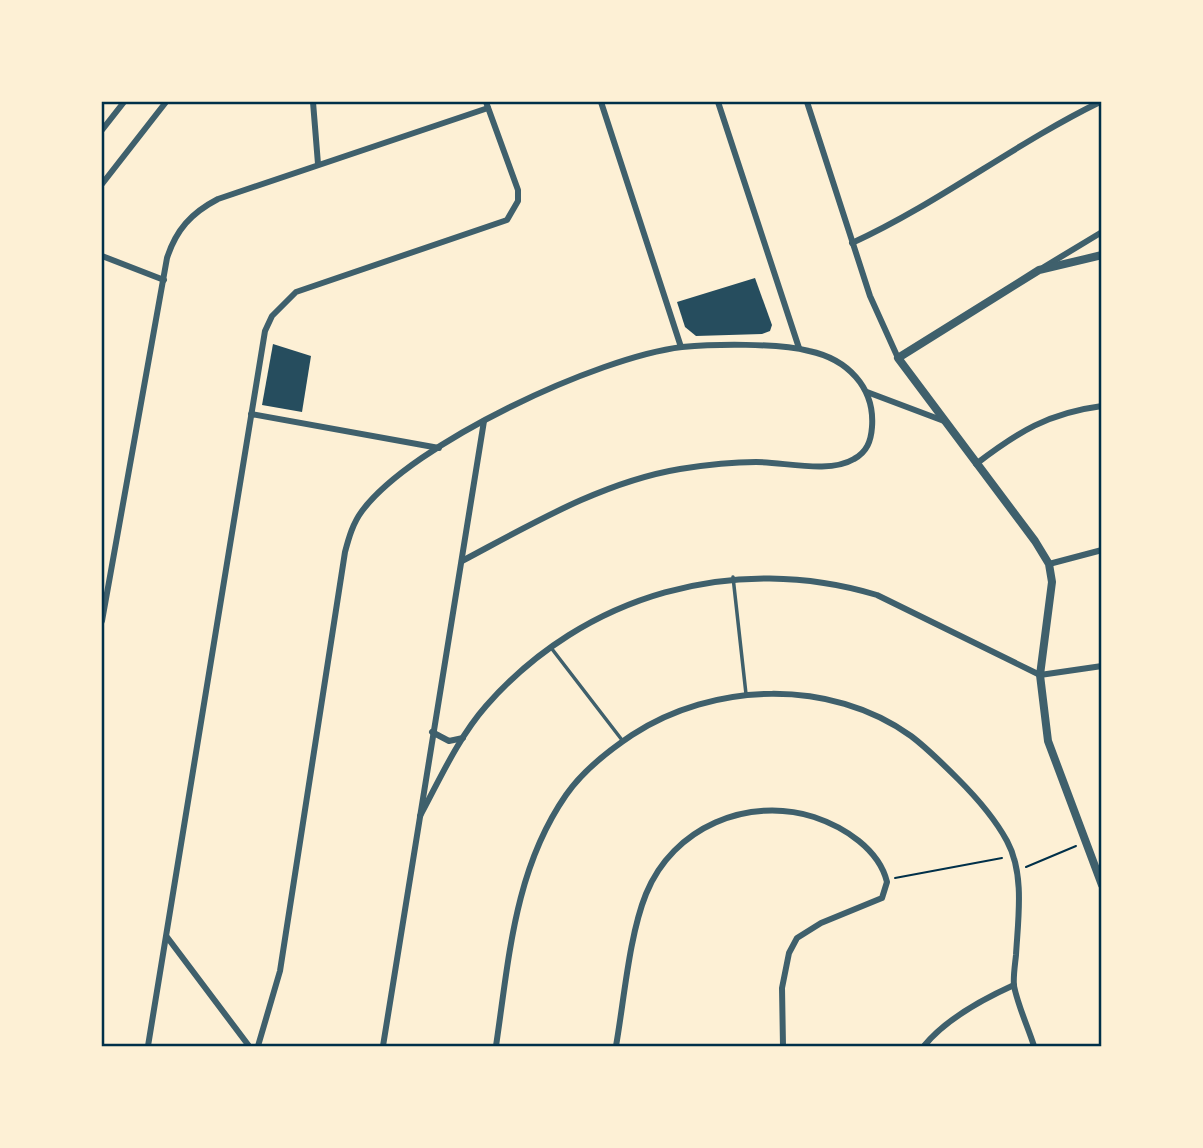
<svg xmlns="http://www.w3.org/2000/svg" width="1203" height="1148" viewBox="0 0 1203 1148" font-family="'Playfair Display',serif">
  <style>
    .building { fill: #264d5e }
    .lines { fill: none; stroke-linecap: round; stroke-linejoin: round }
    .path { stroke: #003049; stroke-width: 2 }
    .service { stroke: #3f606c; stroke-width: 3.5 }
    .minor { stroke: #3f606c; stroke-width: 6 }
    .tertiary { stroke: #3f606c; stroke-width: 8 }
    .neatline { fill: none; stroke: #003049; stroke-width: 2.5 }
  </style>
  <rect width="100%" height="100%" fill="#fdf0d5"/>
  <!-- building -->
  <g class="building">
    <path d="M 755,278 L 772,325 L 770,331 L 762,334 L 696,336 L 685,327 L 677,302 Z"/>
    <path d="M 273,344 L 311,356 L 302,412 L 262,405 Z"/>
  </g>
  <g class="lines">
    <!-- path -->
    <g class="path">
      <path d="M 1026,867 L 1076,846"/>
      <path d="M 895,878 L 1002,858"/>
    </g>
    <!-- service -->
    <g class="service">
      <path d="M 733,577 L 746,694"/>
      <path d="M 552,649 L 622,740"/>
    </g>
    <!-- minor -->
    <g class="minor">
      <path d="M 313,102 L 318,164"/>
      <path d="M 601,102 L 681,347"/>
      <path d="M 718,102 L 799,348"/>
      <path d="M 807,102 L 870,296 L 898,358"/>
      <path d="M 102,130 L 124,102"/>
      <path d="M 102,184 L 166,102"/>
      <path d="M 852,243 C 939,203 1014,144 1100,102"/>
      <path d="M 102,256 L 164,280"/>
      <path d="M 1044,267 L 1102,232"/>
      <path d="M 867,392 L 944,421"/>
      <path d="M 251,414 L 439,448"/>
      <path d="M 976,464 C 1018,432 1048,413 1102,406"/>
      <path d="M 1049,564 L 1102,550"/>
      <path d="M 102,621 L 167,258 C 176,230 191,213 218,199 L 488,108"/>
      <path d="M 432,732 L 449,741 L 463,738"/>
      <path d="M 420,816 C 440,779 458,738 486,706 C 584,594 735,552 877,595 L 1040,675 L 1102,666"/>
      <path d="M 167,937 L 249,1046"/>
      <path d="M 148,1046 L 265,331 L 272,316 L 296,292 L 507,220 L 518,201 L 518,190 L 486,102"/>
      <path d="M 258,1046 L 280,971 L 345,552 C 349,537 353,523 362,511 C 413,443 598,357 682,347 C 715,344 777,343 809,351 C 847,359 875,387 872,427 C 871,441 867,452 854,459 C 829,474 785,462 756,462 C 731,462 705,465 680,469 C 602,482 530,525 462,561"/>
      <path d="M 383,1046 L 484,421"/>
      <path d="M 496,1046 C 509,959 514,870 566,795 C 582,772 608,751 632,735 C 713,682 830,678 911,736 C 927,748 943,764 958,779 C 976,797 994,817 1007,841 C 1025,874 1018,919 1016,955 C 1015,965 1013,977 1014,986 C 1018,1006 1028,1027 1034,1046"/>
      <path d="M 616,1046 C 624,1001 629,936 646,894 C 673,827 748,796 814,817 C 844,827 879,849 887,882 L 882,898 L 821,923 L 797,938 L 789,953 L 782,988 L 783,1046"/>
      <path d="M 924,1046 C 945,1020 983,999 1014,985"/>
    </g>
    <!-- tertiary -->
    <path class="tertiary" d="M 1102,255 L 1039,270 L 898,358 L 1035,541 L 1049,564 L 1052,582 L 1040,675 L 1048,741 L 1102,885"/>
  </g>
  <!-- border -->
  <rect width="1203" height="1148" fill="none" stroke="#fdf0d5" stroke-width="206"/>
  <rect x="103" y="103" width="997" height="942" class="neatline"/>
</svg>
